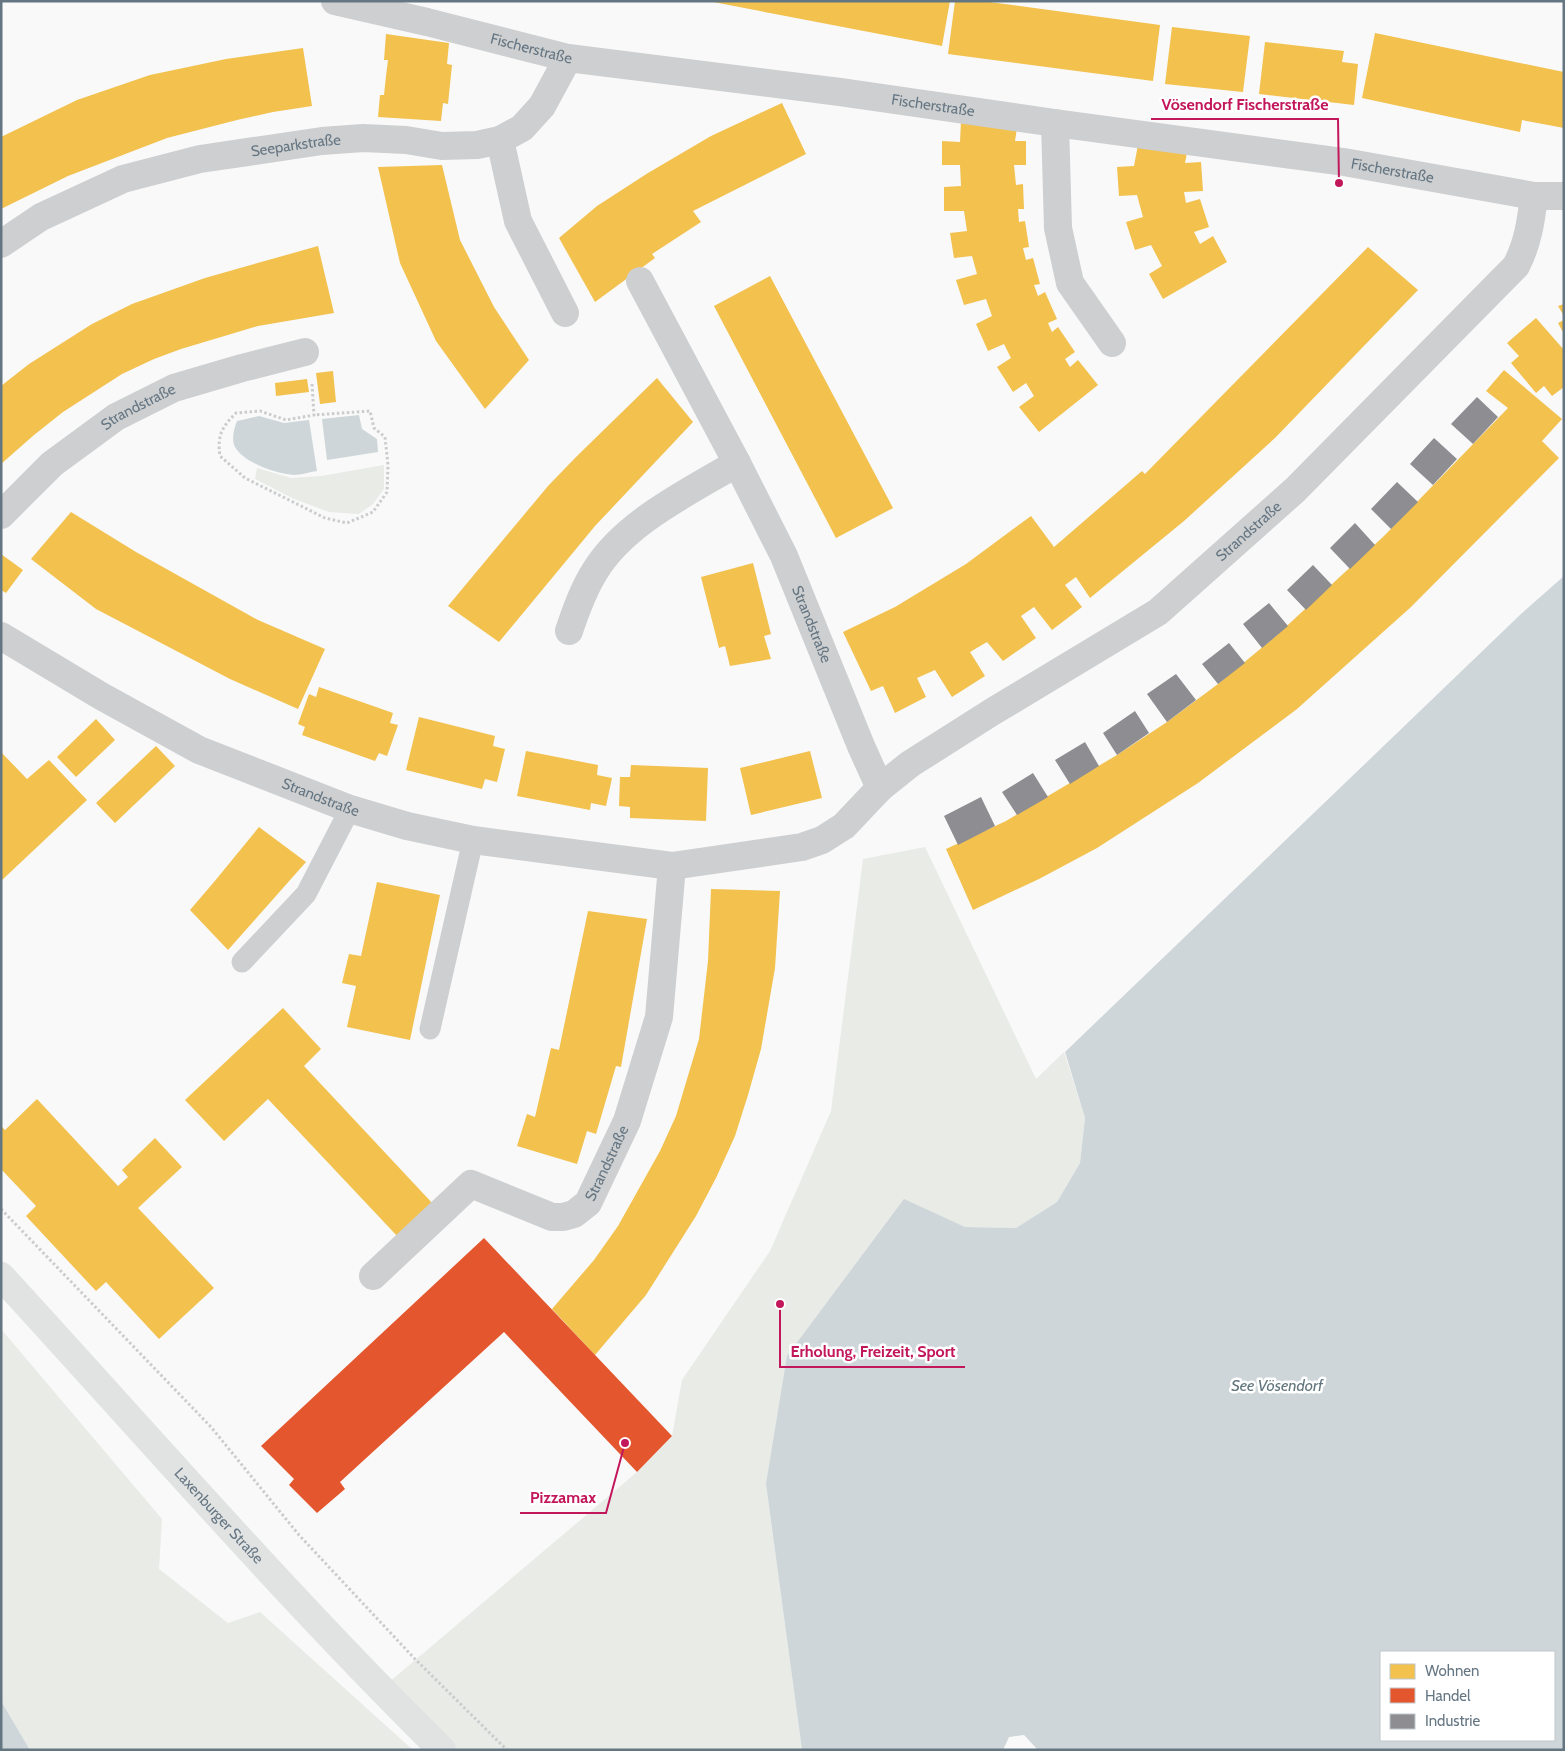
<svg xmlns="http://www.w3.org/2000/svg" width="1565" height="1751" font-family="Cabin,sans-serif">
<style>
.green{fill:#e8ebe6}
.water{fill:#ced6d9;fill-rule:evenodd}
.pier{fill:#f9f9f9}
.homes{fill:#f2c14e}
.shops{fill:#e4572e}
.industry{fill:#8d8d92}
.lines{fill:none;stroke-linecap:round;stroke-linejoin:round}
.path{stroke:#cbcccd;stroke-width:3;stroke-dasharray:2.5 2.5;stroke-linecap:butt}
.service{stroke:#cecfd0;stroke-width:21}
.minor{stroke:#cecfd0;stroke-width:28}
.secondary{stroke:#e1e2e2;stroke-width:28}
.labels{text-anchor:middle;stroke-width:5;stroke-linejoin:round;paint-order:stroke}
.street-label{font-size:15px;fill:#657683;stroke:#fff}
.water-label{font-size:16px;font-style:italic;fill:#60757c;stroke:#fff}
.leader{fill:none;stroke:#c2185b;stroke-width:2}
.callout-dot{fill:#c2185b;stroke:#fff;stroke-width:2}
.callout-label{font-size:16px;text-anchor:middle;font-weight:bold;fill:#c2185b;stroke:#fff;stroke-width:5;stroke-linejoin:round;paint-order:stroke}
</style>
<rect width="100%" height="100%" fill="#f9f9f9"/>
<path class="green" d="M384 465V489L373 504 359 514 329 512 294 499 255 479 257 468 291 478 321 476Z
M925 847 1036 1079 1064 1052 1085 1118 1080 1163 1057 1202 1016 1228 965 1227 904 1200 766 1484 802 1750H445L381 1689 637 1472 672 1436 682 1380 770 1251 831 1111 863 859Z
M1 1329 162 1519 159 1569 228 1623 260 1612 413 1750H30L1 1701Z"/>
<path class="water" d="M359 415 362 429 377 439 378 452 327 460 322 419Z
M259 416 284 423 309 420 317 471C309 472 301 475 294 475 277 474 244 463 235 447 231 439 234 429 237 421Z
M1564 576V1750H802L766 1484 787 1356 904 1199 965 1227 1016 1228 1057 1202 1080 1163 1085 1118 1065 1052 1521 614ZM1381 1652H1554V1740H1381Z
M1 1701 30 1750H1Z"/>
<path class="pier" d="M1024 1735 1038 1750H1003L1009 1737Z"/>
<path class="homes" d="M708 1H950L942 46Z
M955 1H982L1160 25 1153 81 948 54Z
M1172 27 1250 36 1243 92 1165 84Z
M1375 33 1564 72V128L1522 120 1520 132 1362 98Z
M386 34 449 43 447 64 452 65 448 104 443 103 441 121 378 117 380 95H384L386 76 388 60H384Z
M1265 42 1344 51 1342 62 1358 64 1354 105 1259 94Z
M303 48 312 106 273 112 237 120 167 138 68 176 1 209V137L77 100 150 75 226 59Z
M782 103 806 154 693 211 701 222 652 254 655 258 595 302 559 238 597 206 648 173 711 136Z
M961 121 1017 128 1015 141H1026V165H1014L1016 185 1023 184 1024 209H1018L1019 222 1025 221 1029 247 1023 248 1026 260 1033 258 1040 284 1034 285 1038 296 1045 292 1057 319 1048 323 1052 332 1058 327 1075 352 1065 359 1070 367 1078 360 1098 385 1039 432 1019 407 1034 396 1026 383 1013 392 997 367 1011 358 1004 344 988 351 976 324 992 316 986 299 964 305 956 280 977 274 972 256 954 258 950 233 967 231 964 211H944V187L961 186 960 165H942V141L960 142Z
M1138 145 1187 153 1185 163 1201 162 1203 191 1184 192 1186 203 1200 199 1209 227 1194 232 1200 244 1213 236 1227 262 1163 299 1149 274 1162 266 1151 245 1135 250 1126 222 1143 217 1137 195 1119 196 1117 167 1134 166Z
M442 165 460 240 494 307 529 360 485 409 436 341 400 263 378 167Z
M318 246 334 313 258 326 181 349 154 359 122 374 63 412 34 435 1 464V386L29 364 92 324 132 304 205 278Z
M1368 247 1418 290 1275 438 1184 521 1090 598 1076 577 1065 585 1082 607 1052 630 1034 607 1021 616 1036 638 1003 661 987 642 970 652 985 676 952 697 935 670 917 678 926 697 895 713 883 686 871 691 843 632 895 607 966 564 1031 516 1054 547 1142 471 1145 474Z
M770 276 893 508 836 538 714 306Z
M1564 304V316L1558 306Z
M1536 318 1564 350V387L1552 396 1544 386 1536 393 1511 363 1519 356 1507 343Z
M1564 320V334L1558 323Z
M1504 370 1562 419 1542 441 1559 458 1411 607 1297 709 1198 783 1097 848 1039 879 973 910 946 849 1006 821 1117 755 1167 722 1218 684 1277 635 1384 536 1508 408 1486 391Z
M333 371 336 402 320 404 316 373Z
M657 378 693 422 595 526 499 642 448 606 548 486 576 457Z
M307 379 309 392 276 396 275 383Z
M71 512 136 552 258 620 325 649 298 709 230 679 96 609 31 559Z
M1 554 23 570 6 593 1 590Z
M753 563 771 634 764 636 771 659 730 666 725 646 719 648 701 577Z
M319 687 393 713 390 723 398 725 387 756 379 753 375 761 302 735 305 727 298 724 309 694 316 697Z
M419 717 495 736 493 746 505 749 497 782 485 779 482 789 406 770Z
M96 719 115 740 76 777 57 757Z
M156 746 175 766 115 823 96 803Z
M526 751 598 765 597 775 612 778 606 806 591 803 590 810 517 796Z
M810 751 822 798 751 815 740 768Z
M1 752 27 779 49 760 87 800 1 881Z
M631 765 708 768 706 821 630 818V807L619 806 620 777H630Z
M259 827 306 862 228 950 190 910 214 882Z
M377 882 440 895 410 1040 347 1027 356 986 342 983 349 954 361 956Z
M711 889 780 891 775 968 761 1049 748 1095 735 1136 716 1178 696 1216 646 1295 595 1355 552 1309 594 1260 618 1226 660 1151 676 1116 699 1039 708 961Z
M588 911 647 919 621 1067 616 1066 596 1134 587 1131 577 1164 517 1146 527 1114 535 1117 551 1048 559 1050Z
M283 1008 321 1049 304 1066 434 1205 399 1238 268 1099 224 1141 185 1100Z
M37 1099 118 1186 128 1177 122 1170 155 1138 182 1167 138 1208 214 1288 159 1339 106 1282 96 1291 26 1216 36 1206 1 1169V1126L5 1130Z"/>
<path class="shops" d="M484 1238 672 1436 637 1472 504 1332 340 1482 345 1489 317 1513 289 1485 294 1479 261 1446Z"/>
<path class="industry" d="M1477 397 1498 417 1473 444 1451 424Z
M1434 438 1457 459 1433 485 1410 464Z
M1397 482 1418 502 1391 529 1371 509Z
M1355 523 1375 545 1350 569 1330 548Z
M1313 565 1332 585 1306 610 1287 590Z
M1269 603 1288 626 1262 648 1243 624Z
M1229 643 1245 663 1218 684 1202 664Z
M1176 674 1196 700 1167 722 1147 694Z
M1135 711 1149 733 1117 755 1103 733Z
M1085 742 1099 766 1070 784 1055 760Z
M1033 773 1048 797 1017 815 1002 792Z
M981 797 995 826 958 845 944 816Z"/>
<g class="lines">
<path class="path" d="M312 384 314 415 286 420 260 411 236 413C222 427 217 435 220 456L245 478 325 518 347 523 373 512 387 492 388 465 385 437 374 428 370 411 314 415
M1 1209 211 1427 299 1535 414 1658 507 1750"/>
<path class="service" d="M242 962 306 894 350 809
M430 1029 473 840"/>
<g class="minor">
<path id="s1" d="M335 1 427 22 568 58 840 92 1055 123 1344 162 1534 196H1564"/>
<path d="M1055 123 1058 228 1070 283 1112 343"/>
<path d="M500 140 518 221 565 313"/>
<path id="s2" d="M1 244 41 217 123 179 200 159 322 141 363 138 406 140 442 146 477 145 500 140 522 128 542 106 568 58"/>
<path id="s3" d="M640 281 737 463 784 556 861 746 880 788"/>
<path id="s4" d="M1 515 52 464 116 417 174 388 242 368 305 352"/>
<path d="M569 631C576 610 583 590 595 571 625 522 689 492 737 463"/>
<path id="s5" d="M1 636 101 696 199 750 350 809 407 826 473 840 672 866 802 847 822 840 844 826 880 788 910 764 992 712 1158 612 1295 490 1516 266C1528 243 1531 221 1534 196"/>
<path id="s6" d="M373 1276 471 1184 552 1217H563L574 1214 588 1203 627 1121 659 1017 672 866"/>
</g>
<path class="secondary" id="s7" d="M1 1276C147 1435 288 1598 442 1750"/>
</g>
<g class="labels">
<g class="street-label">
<text dy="5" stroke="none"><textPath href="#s1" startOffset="202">Fischerstraße</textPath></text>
<text dy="5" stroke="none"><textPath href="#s1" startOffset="608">Fischerstraße</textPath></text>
<text dy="5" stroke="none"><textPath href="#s2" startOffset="315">Seeparkstraße</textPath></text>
<text dy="5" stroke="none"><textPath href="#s1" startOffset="1072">Fischerstraße</textPath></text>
<text dy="5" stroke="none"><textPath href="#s4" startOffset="176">Strandstraße</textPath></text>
<text dy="5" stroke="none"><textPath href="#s5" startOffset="1400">Strandstraße</textPath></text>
<text dy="5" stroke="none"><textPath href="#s3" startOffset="384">Strandstraße</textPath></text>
<text dy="5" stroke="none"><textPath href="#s5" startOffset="359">Strandstraße</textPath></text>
<text dy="5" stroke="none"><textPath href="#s6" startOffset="306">Strandstraße</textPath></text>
<text dy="5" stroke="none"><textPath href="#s7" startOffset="324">Laxenburger Straße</textPath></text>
</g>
<g class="water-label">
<text x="1277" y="1391">See Vösendorf</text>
</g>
</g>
<path class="leader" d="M1339 183L1338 119H1151M780 1304L780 1367H965M625 1443L606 1513H520"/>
<g class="callout-dot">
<circle cx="1339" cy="183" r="5"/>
<circle cx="780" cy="1304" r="5"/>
<circle cx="625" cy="1443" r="5"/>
</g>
<g class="callout-label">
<text x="1245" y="110">Vösendorf Fischerstraße</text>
<text x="873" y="1357">Erholung, Freizeit, Sport</text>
<text x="563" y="1503">Pizzamax</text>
</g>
<rect width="1565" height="1751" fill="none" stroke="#657683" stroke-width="5"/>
<rect x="1380" y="1651" width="175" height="90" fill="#ffffff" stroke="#c1c8cd"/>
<rect x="1390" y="1664" width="25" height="15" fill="#f2c14e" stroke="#c1c8cd"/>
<text x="1425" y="1676" font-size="15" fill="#657683">Wohnen</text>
<rect x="1390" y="1688" width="25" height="15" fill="#e4572e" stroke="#c1c8cd"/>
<text x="1425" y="1701" font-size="15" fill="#657683">Handel</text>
<rect x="1390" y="1714" width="25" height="15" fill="#8d8d92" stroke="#c1c8cd"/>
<text x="1425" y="1726" font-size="15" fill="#657683">Industrie</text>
</svg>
